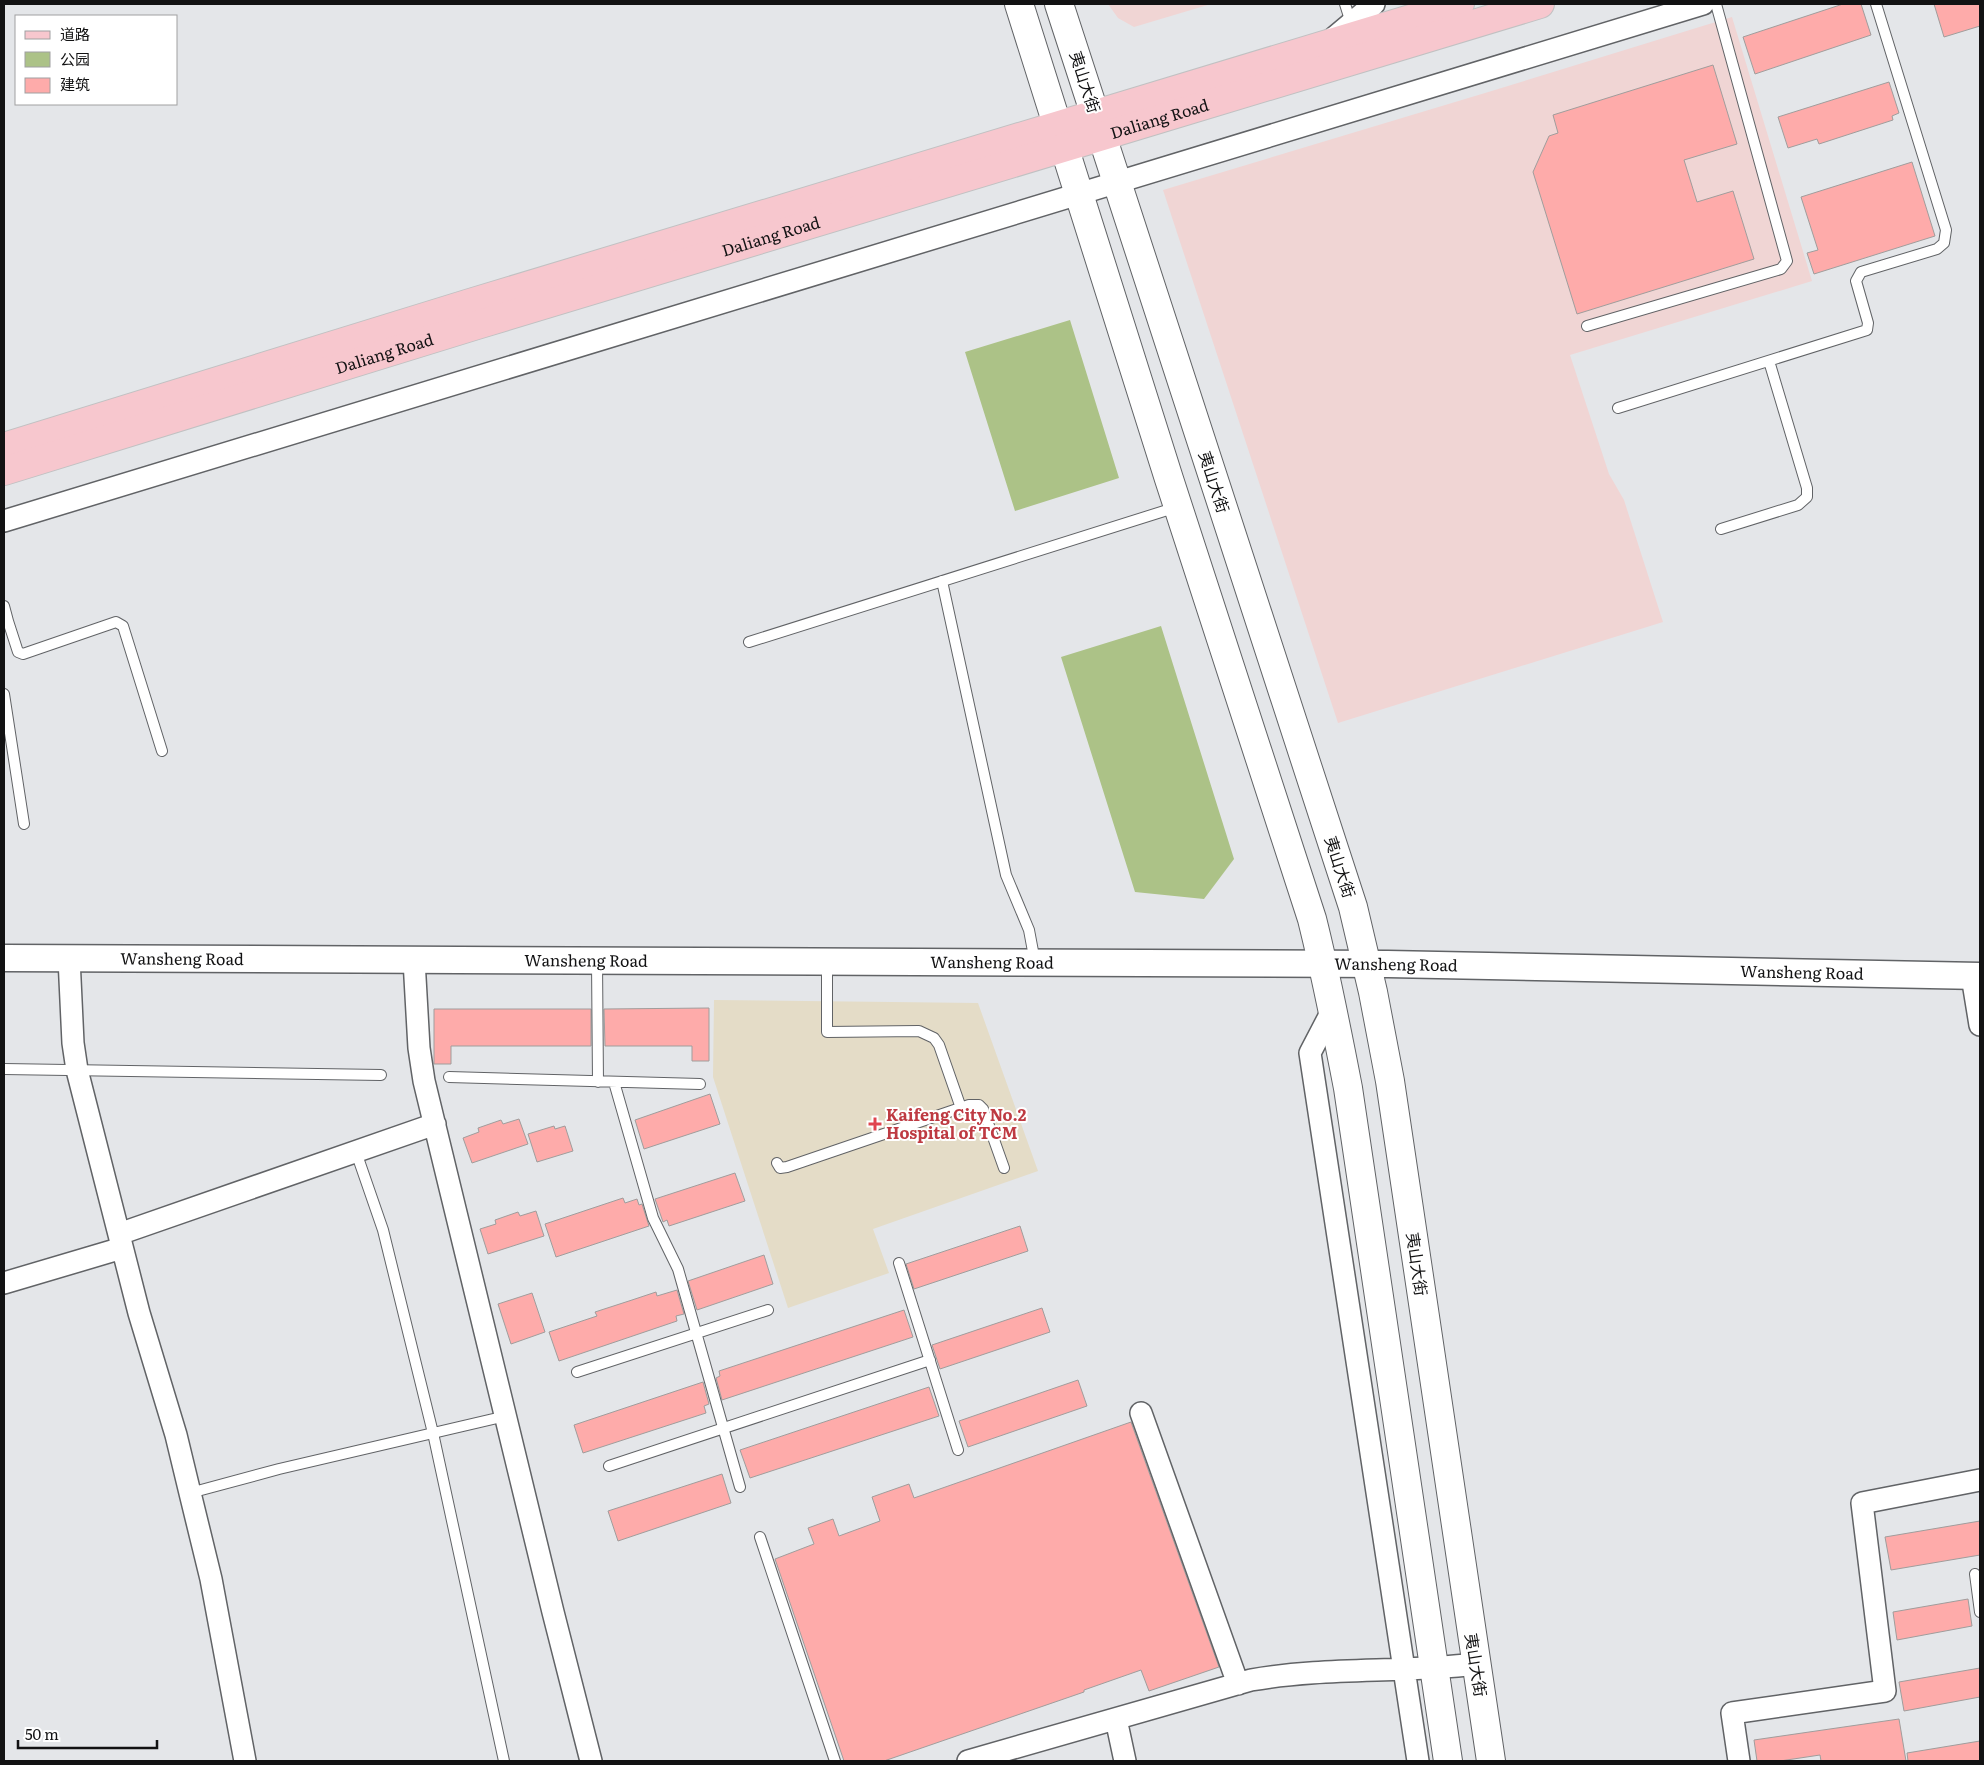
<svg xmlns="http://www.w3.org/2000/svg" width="1984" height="1765" font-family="Literata,'Noto Sans SC',serif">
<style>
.commercial{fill:#f0d5d4}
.medical{fill:#e4dcc7}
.green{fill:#acc287}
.building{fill:#feabaa;stroke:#a09d9c}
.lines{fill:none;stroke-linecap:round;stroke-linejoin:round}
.service-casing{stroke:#616366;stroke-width:12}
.minor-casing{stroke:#616366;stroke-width:24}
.tertiary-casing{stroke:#616366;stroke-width:29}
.secondary-casing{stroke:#616366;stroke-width:30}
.primary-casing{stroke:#c1c1c2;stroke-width:30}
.service{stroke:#fff;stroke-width:10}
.minor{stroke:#fff;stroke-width:21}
.tertiary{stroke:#fff;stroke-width:26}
.secondary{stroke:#fff;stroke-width:28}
.primary{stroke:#f7c7ce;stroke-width:28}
.health-dot{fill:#e0444e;stroke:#fff;stroke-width:2}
.labels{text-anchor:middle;stroke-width:4;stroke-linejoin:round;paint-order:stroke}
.street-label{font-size:16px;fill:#121213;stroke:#fff}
.health-label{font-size:16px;font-weight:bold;fill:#be3a42;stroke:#fff;text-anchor:start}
</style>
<rect width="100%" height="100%" fill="#e4e6e9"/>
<path class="commercial" d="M1108 4H1211L1134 27 1118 18Z
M1732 17 1812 281 1570 355 1609 474 1624 500 1663 622 1338 723 1163 190 1485 93Z"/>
<path class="medical" d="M714 1000 978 1003 1038 1171 873 1229 889 1273 788 1308 713 1077Z"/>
<path class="green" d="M1070 320 1119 478 1015 511 965 352Z
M1161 626 1234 859 1204 899 1135 892 1061 657Z"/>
<path class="building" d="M1843 4H1861L1871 35 1755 74 1743 37Z
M1934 4H1980V26L1944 37Z
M1713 65 1737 144 1684 160 1697 202 1733 191 1754 259 1577 314 1533 172 1549 136 1558 133 1553 115Z
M1889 82 1899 113 1892 116 1893 120 1819 144 1817 139 1788 148 1778 117Z
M1912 162 1935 236 1814 274 1807 253 1818 250 1801 197Z
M709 1008V1061H692V1046H605L604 1009Z
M434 1009H591V1046H451V1064H434Z
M710 1094 720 1124 644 1149 635 1120Z
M519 1119 528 1144 472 1163 463 1138 479 1132 478 1128 501 1120 503 1124Z
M554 1126 555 1129 565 1126 573 1151 537 1162 528 1134Z
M735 1173 745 1201 669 1226 667 1220 663 1222 655 1199Z
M623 1198 625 1203 637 1199 639 1205 642 1204 649 1226 556 1257 545 1224Z
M536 1211 544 1236 488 1254 480 1229 496 1224 495 1220 518 1212 520 1216Z
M1020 1226 1028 1251 914 1289 906 1264Z
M764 1255 773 1284 697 1310 688 1281Z
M677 1290 684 1314 676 1316 677 1321 559 1361 549 1332 597 1316 595 1312 632 1300 656 1292 657 1296Z
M532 1293 545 1332 511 1344 498 1304Z
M1042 1308 1050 1332 940 1369 932 1345Z
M904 1310 913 1337 722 1400 716 1378 720 1376 719 1371Z
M1078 1380 1087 1406 968 1447 959 1421Z
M703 1382 709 1404 704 1406 706 1413 583 1453 574 1425Z
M929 1387 939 1416 750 1478 740 1450Z
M1131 1422 1219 1667 1149 1691 1141 1670 1084 1690V1692L884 1761H844L775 1559 814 1544 808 1528 833 1519 839 1536 880 1521 872 1497 909 1484 914 1498Z
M722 1474 731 1503 618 1541 608 1511Z
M1980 1521V1555L1891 1570 1885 1537Z
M1968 1599 1972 1626 1897 1640 1893 1612Z
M1980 1668V1697L1904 1711 1899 1682Z
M1899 1719 1906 1761H1821L1820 1755 1780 1761H1757L1754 1740Z
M1980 1741V1761H1908L1907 1753Z"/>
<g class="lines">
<g class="service-casing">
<path id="service" d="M1345 4 1351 23
M1587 326 1781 269 1787 261 1716 4
M1618 408 1867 330 1868 323 1856 281 1861 272 1937 249 1944 243 1946 230 1876 4
M1721 529 1798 505 1807 497V488L1769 361
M942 581 1006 875 1029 930 1035 962
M4 606 8 621 4 623
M8 621 18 652 23 654 116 622 123 626 162 751
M749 642 1177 507
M4 694 24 824
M597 961 598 1082
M827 962V1032L919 1031 934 1038 939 1045 961 1108
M4 1069 381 1075
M449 1077 700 1084
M614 1082 653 1218 678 1269 740 1487
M356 1152 383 1230 433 1433 504 1761
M777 1163 780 1168 787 1167 969 1105H979L983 1109 1004 1168
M899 1263 958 1450
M577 1372 768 1310
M609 1466 930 1360
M190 1493 279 1469 506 1416
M760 1537 835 1761
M1975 1574 1980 1612"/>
</g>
<g class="minor-casing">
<path id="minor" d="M1330 41 1374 4
M4 521 1703 4
M69 958 73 1043 77 1070 139 1313 176 1435 190 1493 211 1579 245 1761
M414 960 419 1048 424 1081 553 1612 591 1761
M1972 976 1980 1025
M1333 1009 1310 1053 1418 1761
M119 1234 435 1124
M4 1283 122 1248
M1141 1413 1238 1684
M1116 1719 1125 1761
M968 1761 1251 1680C1325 1667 1401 1673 1476 1664
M1739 1761 1732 1713 1885 1691 1862 1503 1980 1480"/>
</g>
<g class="tertiary-casing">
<g id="tertiary">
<path id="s1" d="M4 958 1388 964 1980 976"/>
</g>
</g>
<g class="secondary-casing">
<path id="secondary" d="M1019 4 1169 479 1312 919C1326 975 1337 1031 1348 1088L1448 1761
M1059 4 1353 907 1373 992 1390 1081 1491 1761"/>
</g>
<g class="primary-casing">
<g id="primary">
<path d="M4 447 470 303 1460 4"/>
<path id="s2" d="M4 471 477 325 1540 4"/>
</g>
</g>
<use href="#service" class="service"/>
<use href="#minor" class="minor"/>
<use href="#tertiary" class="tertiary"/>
<use href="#secondary" class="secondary"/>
<use href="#primary" class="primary"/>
</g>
<path class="health-dot" d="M872.5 1116.5h5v5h5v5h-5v5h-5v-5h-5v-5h5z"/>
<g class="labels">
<g class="street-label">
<text transform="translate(1085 82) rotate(72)" y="6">夷山大街</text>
<text dy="6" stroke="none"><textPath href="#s2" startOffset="1208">Daliang Road</textPath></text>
<text dy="6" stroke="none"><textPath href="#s2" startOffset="802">Daliang Road</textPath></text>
<text dy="6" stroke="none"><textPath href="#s2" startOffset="398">Daliang Road</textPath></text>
<text transform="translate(1214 482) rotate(72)" y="6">夷山大街</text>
<text transform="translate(1340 867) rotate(72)" y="6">夷山大街</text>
<text dy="6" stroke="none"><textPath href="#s1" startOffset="178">Wansheng Road</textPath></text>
<text dy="6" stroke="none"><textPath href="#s1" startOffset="582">Wansheng Road</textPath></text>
<text dy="6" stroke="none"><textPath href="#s1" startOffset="988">Wansheng Road</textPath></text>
<text dy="6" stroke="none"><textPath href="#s1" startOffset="1392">Wansheng Road</textPath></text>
<text dy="6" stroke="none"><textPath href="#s1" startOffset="1798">Wansheng Road</textPath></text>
<text transform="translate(1417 1264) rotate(82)" y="6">夷山大街</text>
<text transform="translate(1476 1665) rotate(81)" y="6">夷山大街</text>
</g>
<g class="health-label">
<text x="886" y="1121">Kaifeng City No.2<tspan x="886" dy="18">Hospital of TCM</tspan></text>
</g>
</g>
<rect width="1984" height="1765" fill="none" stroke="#121213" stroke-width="10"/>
<rect x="15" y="15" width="162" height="90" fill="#ffffff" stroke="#a0a0a1"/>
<rect x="25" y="31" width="25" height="8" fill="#f7c7ce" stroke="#a0a0a1"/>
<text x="60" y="40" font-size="15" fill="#121213">道路</text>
<rect x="25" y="52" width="25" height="15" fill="#acc287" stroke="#a0a0a1"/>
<text x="60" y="65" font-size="15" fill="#121213">公园</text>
<rect x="25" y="78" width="25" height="15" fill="#feabaa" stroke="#a0a0a1"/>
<text x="60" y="90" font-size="15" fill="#121213">建筑</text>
<path d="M18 1740v8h139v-8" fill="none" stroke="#121213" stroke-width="2.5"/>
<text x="25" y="1740" font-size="15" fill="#121213" stroke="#ffffff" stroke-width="4" paint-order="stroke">50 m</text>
</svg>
